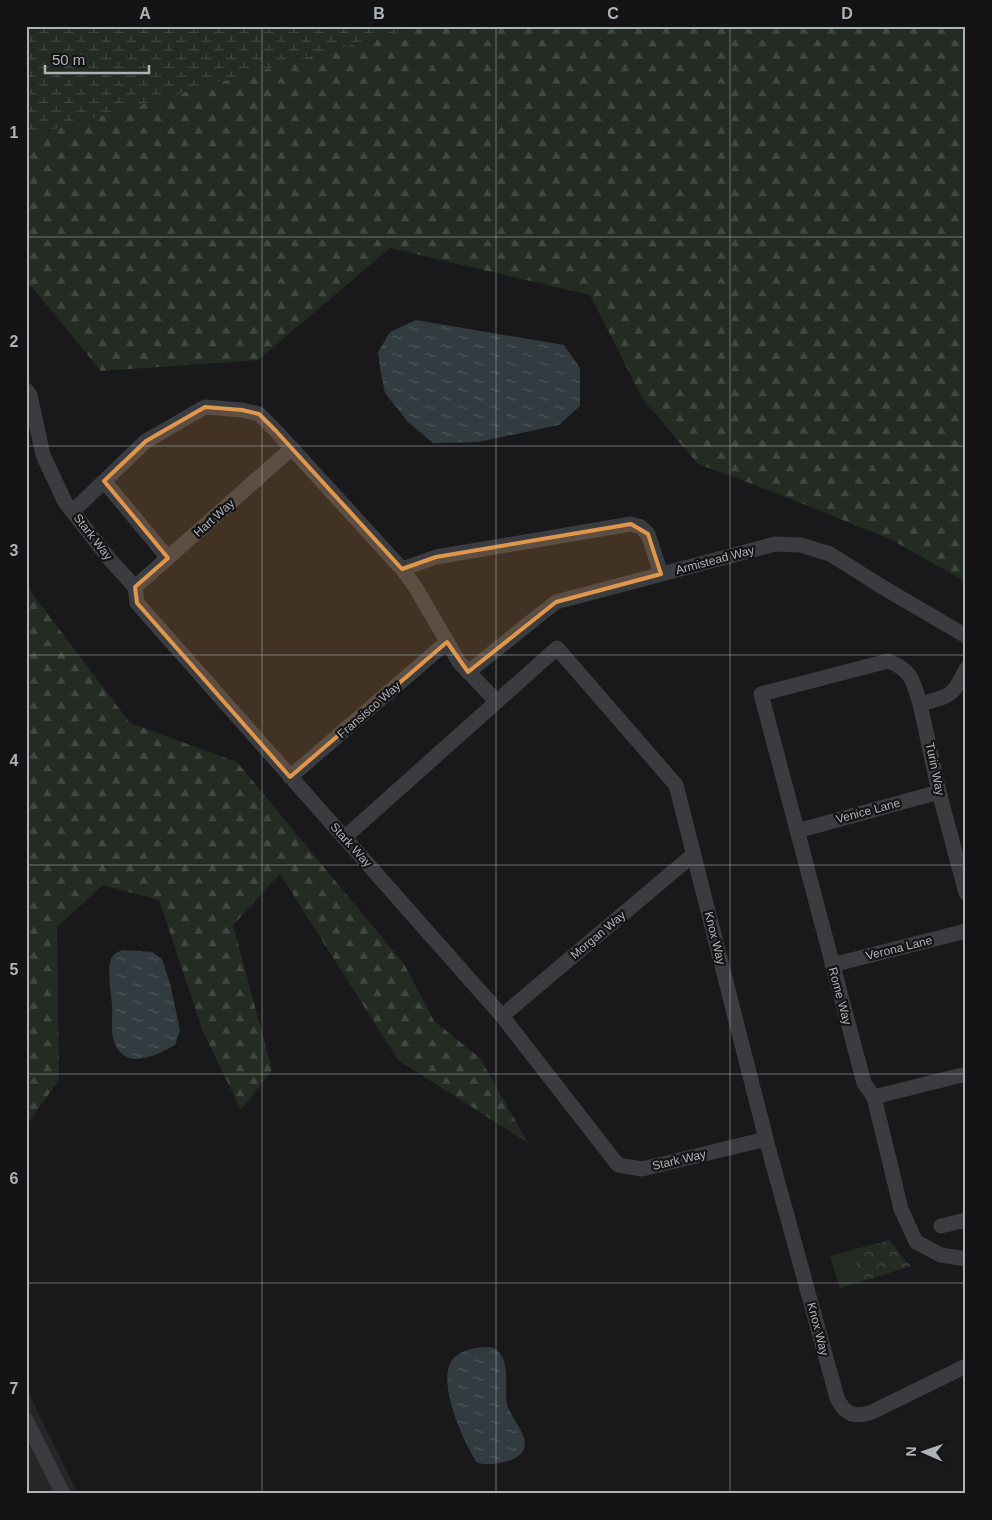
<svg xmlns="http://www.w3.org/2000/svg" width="992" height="1520" font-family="Arial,sans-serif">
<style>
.built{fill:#252628}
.grass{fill:#242b23}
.forest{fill:url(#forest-firs)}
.wetland{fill:url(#wetland-marsh)}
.park{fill:url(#park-crowns)}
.water{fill:url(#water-ripples)}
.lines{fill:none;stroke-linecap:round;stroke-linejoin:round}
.street{stroke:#3b3c40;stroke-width:15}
.marked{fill:#e1974b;fill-opacity:0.2;stroke:#e1974b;stroke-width:4;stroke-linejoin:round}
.grid{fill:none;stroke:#adb3b9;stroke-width:1;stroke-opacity:0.55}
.labels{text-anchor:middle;stroke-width:4.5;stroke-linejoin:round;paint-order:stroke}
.street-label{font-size:12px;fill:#adb3b9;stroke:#141416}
.neatline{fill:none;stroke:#adb3b9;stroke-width:2}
.grid-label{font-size:16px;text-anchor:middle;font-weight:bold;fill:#adb3b9}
</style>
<defs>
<pattern id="forest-firs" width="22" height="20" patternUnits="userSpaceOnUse" patternTransform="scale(1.25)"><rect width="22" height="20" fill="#242b23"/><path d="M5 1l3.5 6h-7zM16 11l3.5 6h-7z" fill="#414741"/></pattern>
<pattern id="wetland-marsh" width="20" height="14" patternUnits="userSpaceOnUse" patternTransform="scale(1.25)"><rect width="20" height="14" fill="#242b23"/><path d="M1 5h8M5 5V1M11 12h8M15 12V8" fill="none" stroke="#414741"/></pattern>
<pattern id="park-crowns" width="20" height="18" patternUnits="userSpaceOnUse" patternTransform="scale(1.25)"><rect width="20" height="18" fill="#242b23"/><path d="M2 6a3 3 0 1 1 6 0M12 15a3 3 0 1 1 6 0" fill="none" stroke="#414741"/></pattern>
<pattern id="water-ripples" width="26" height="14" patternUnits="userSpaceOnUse" patternTransform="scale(1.25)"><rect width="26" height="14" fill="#323c40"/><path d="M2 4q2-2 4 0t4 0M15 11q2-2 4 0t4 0" fill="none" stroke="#4d565a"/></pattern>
</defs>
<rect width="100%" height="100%" fill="#19191b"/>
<path class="built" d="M26 1385 40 1417 78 1494H26Z"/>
<path class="grass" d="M852 1250 861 1282 840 1288 830 1256Z"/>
<path class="forest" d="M419 26H966V582L892 540 771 491 698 464 642 398 590 295 390 248 258 360 101 371 32 287 26 286V137Z
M26 585 130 723 237 762 404 964 434 1021 480 1058 528 1143 398 1060 280 874 233 925 272 1070 241 1110 203 1032 159 900 103 885 57 927 59 1080 26 1126Z"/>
<path class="wetland" d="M26 26H419L26 137Z"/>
<path class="park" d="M890 1240 902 1257 911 1266 861 1282 852 1250Z"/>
<path class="water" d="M416 320 564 345 580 368V406L559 425 478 442 433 443 408 422 385 393 380 368 378 352 390 332Z
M123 950 152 952 162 959 170 983 179 1026 180 1031 175 1045C157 1055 126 1071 115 1044 110 1033 113 1017 112 1005 111 993 107 969 111 959 114 953 117 952 123 950Z
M475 1348C481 1348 490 1346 495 1349 512 1360 504 1389 507 1404 512 1423 542 1447 511 1460 500 1464 489 1465 477 1463 464 1442 431 1374 457 1355 462 1351 470 1350 475 1348Z"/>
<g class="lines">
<path class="street" d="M26 390 30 395 43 455 65 502 111 561 135 587 137 603 502 1016 618 1165 642 1169 766 1139
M104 481 168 558
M73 511 146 441 205 407 242 410 259 414 276 431 402 569 414 585 459 662 497 702
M402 569 436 557 631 524 641 527 648 534 661 574
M135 587 292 448
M966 669C953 697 950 696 920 704L939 792 966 893
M468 672 556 602 775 544 801 545 830 554 884 588 966 636
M920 704C913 681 912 670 888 661L761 694 864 1083 874 1097 901 1209 916 1242 941 1255 966 1259
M290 777 447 642
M797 831 939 792
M344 838 557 648 676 785 766 1139 837 1398C845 1415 855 1418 872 1412L966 1366
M832 965 966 931
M502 1016 694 854
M874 1097 966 1074
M941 1226 966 1220
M26 1420 63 1494"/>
</g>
<path class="marked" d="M205 407 242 410 259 414 276 431 402 569 436 557 631 524 648 534 661 574 556 602 468 672 447 642 290 777 137 603 135 587 168 558 104 481 146 441Z"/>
<path class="grid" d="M262 26V1494M496 26V1494M730 26V1494M26 237H966M26 446H966M26 655H966M26 865H966M26 1074H966M26 1283H966"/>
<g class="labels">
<g class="street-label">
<text transform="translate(214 518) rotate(-42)" y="4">Hart Way</text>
<text transform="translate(93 537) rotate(52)" y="4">Stark Way</text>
<text transform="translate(715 560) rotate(-15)" y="4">Armistead Way</text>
<text transform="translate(369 710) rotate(-41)" y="4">Fransisco Way</text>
<text transform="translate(935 769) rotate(78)" y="4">Turin Way</text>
<text transform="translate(868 811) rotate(-15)" y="4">Venice Lane</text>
<text transform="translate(351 845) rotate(48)" y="4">Stark Way</text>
<text transform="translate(598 935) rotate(-40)" y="4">Morgan Way</text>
<text transform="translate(715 938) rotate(76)" y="4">Knox Way</text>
<text transform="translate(899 948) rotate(-14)" y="4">Verona Lane</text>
<text transform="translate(840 996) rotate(75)" y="4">Rome Way</text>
<text transform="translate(679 1160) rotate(-13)" y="4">Stark Way</text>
<text transform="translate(818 1329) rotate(75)" y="4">Knox Way</text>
</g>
</g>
<rect width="992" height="1520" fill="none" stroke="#141416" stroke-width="55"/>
<g transform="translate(924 1452) rotate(272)" stroke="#141416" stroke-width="4" paint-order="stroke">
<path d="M0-4L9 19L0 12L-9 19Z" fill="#adb3b9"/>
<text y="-8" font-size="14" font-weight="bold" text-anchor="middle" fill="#adb3b9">N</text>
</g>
<path d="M45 65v8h104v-8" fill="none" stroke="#adb3b9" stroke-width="2.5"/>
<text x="52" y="65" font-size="15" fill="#adb3b9" stroke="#141416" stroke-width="4" paint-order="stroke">50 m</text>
<rect x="28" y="28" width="936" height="1464" class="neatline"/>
<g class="grid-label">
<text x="145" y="19">A</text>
<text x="379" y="19">B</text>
<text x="613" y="19">C</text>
<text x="847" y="19">D</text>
<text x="14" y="138">1</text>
<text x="14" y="347">2</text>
<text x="14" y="556">3</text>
<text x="14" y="766">4</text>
<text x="14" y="975">5</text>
<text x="14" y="1184">6</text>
<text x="14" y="1394">7</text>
</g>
</svg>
